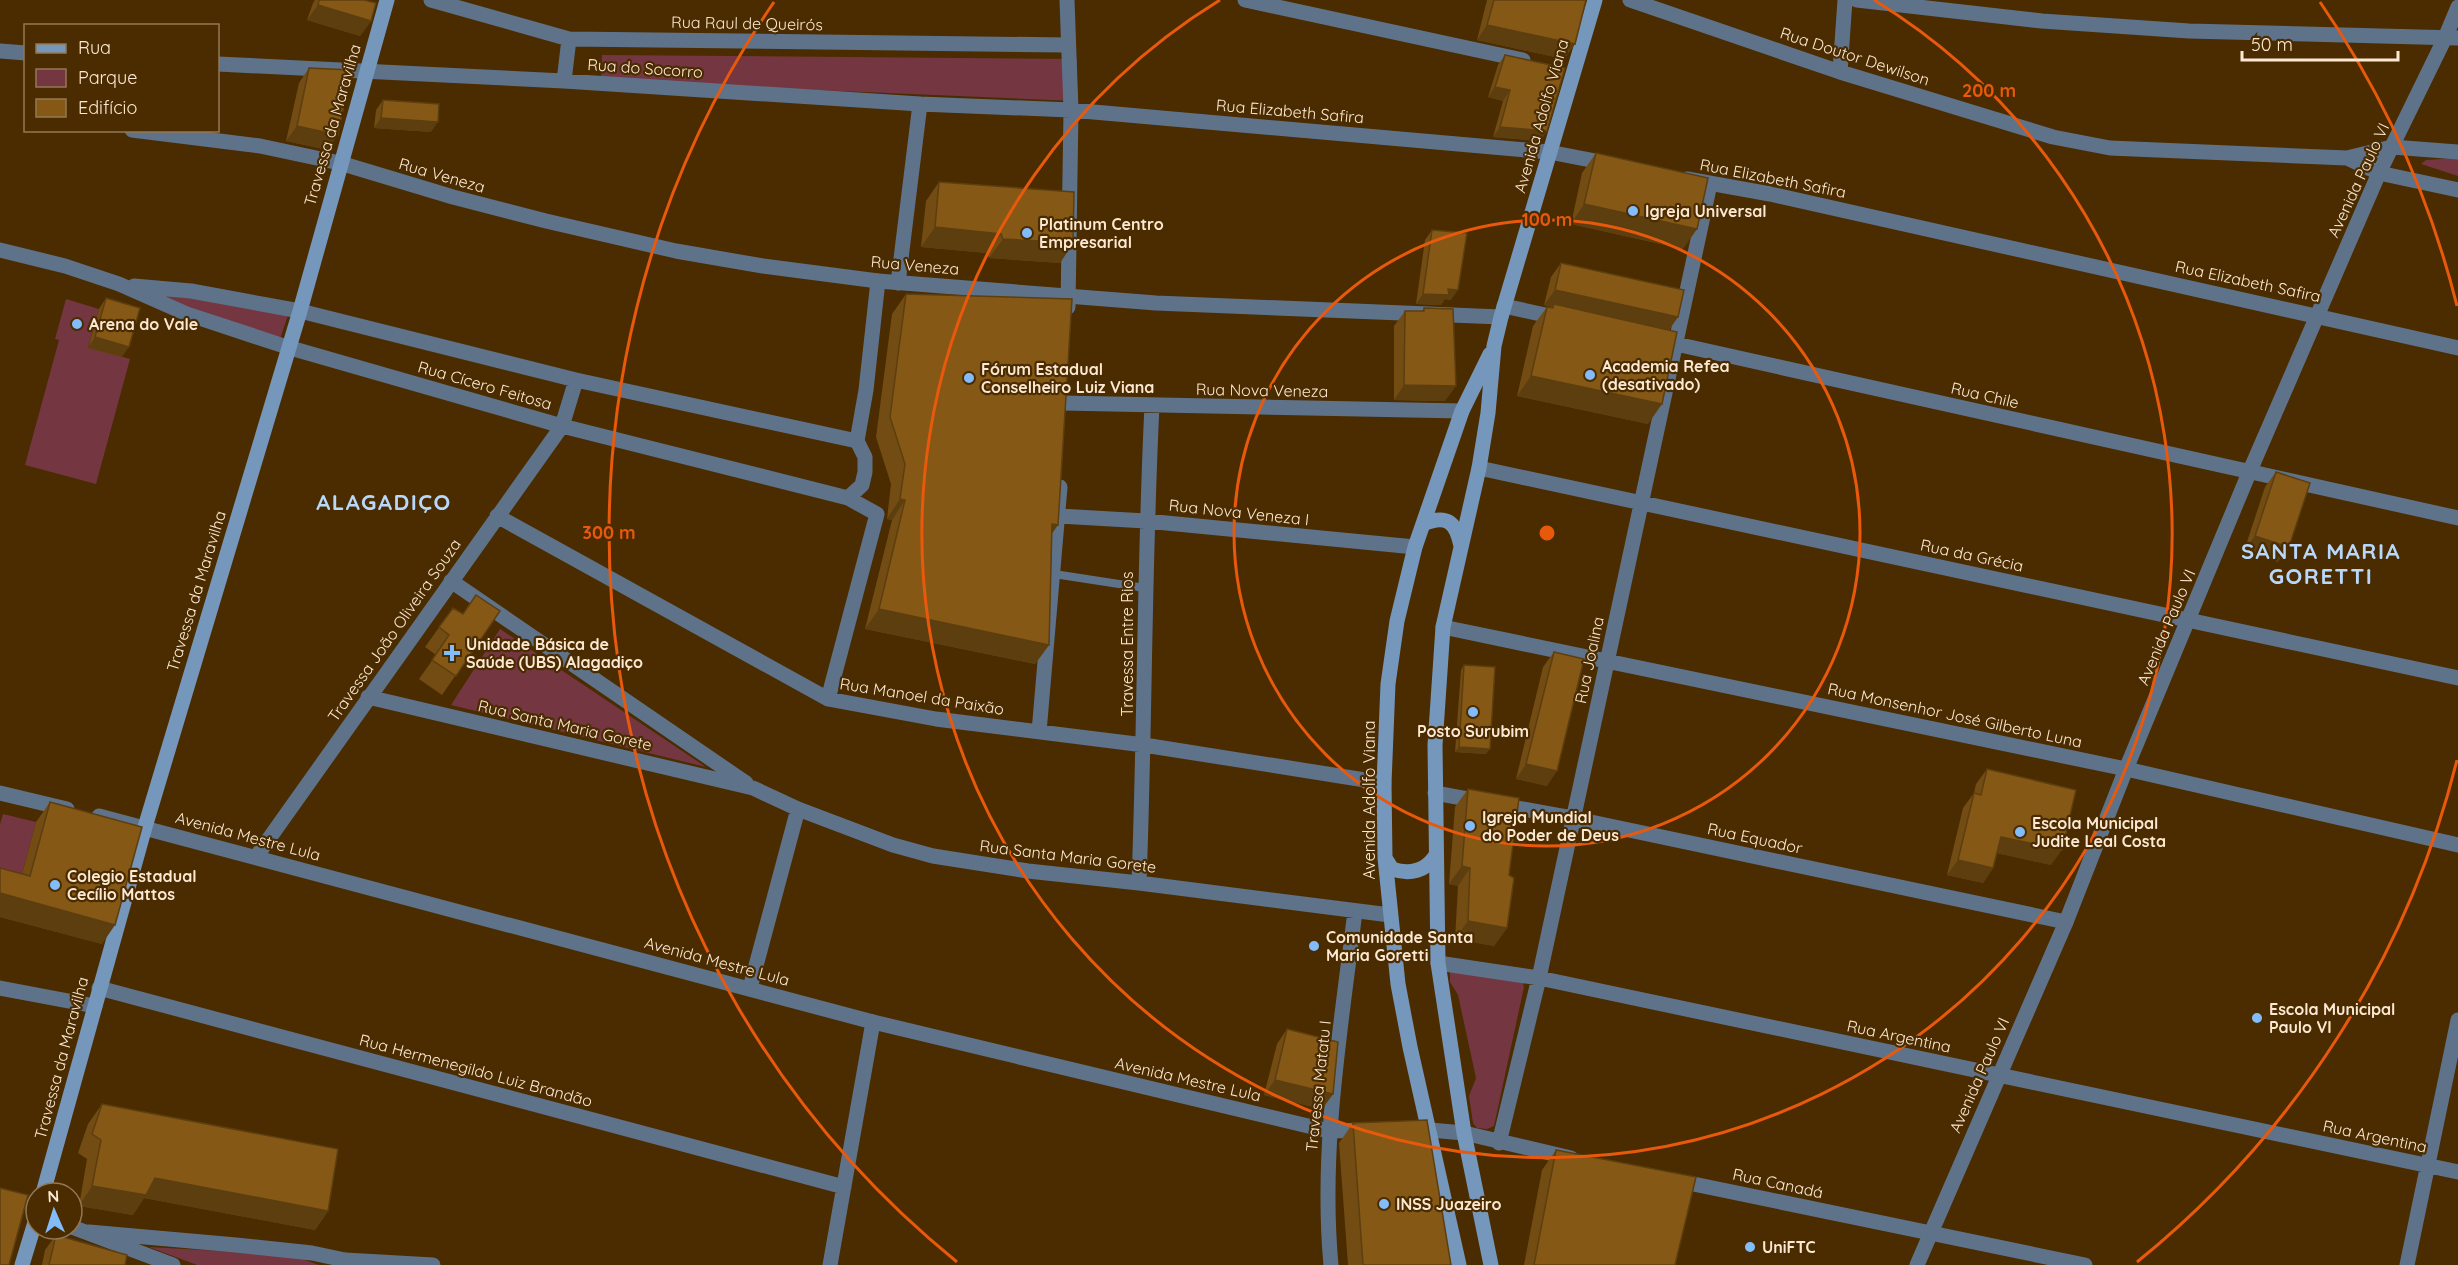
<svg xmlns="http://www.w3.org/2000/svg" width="2458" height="1265" font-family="Quicksand,sans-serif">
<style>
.green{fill:#743641}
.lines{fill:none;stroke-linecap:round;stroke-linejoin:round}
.service{stroke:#5e738a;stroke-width:8}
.minor{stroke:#5e738a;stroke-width:15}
.tertiary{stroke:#5e738a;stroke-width:15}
.secondary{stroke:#7597bb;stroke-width:15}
.wall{fill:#724c13}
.shaded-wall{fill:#5d3e0f}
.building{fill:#855816;stroke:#5d3e0f;stroke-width:1.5}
.ring{fill:none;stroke:#e8590c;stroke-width:3}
.poi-dot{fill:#82bcfa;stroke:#4a2c00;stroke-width:2}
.labels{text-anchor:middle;stroke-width:4.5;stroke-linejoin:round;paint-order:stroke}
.street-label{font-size:16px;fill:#fde9d3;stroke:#4a2c00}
.poi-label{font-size:16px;font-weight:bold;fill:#fde9d3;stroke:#4a2c00;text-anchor:start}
.district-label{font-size:22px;font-weight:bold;letter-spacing:1.5px;fill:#b7d7fb;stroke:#4a2c00}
.centre{fill:#e8590c;stroke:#4a2c00;stroke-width:3}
.ring-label{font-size:18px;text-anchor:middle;font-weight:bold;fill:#e8590c;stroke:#4a2c00;stroke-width:4.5;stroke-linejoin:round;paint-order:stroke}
</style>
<rect width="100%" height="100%" fill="#4a2c00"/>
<path class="green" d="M602 55 1077 59 1075 101 601 81Z
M2458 158V176L2421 164 2426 160Z
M159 293 288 315 279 342 165 301Z
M66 299 99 309 88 347 130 359 96 484 25 465 59 340 55 339Z
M500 629 706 767 451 705Z
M3 814 36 822 16 896 0 892V824Z
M1450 969 1522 981 1524 987 1494 1126 1487 1129 1477 1128 1473 1123 1469 1096 1476 1078 1458 995 1450 982Z
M149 1247 291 1255 319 1265H197Z"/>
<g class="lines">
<path class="service" d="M1054 574 1145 588"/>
<path class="minor" d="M431 0 569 39 1068 45
M1067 0 1071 110 1068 307
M1245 0 1523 60
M1630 0 1840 72 2053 137 2110 148 2347 158 2392 147 2458 152
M1857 0 2042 21 2189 31 2458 38
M0 51 26 53
M218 64 564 81 920 104 1071 110 1549 152 1611 164
M1840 72 1845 0
M564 81 569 39
M132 130 260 146 340 163
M2347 158 2379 173 2458 190
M1687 179 1770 194 2458 348
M898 283 920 104
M1504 306 1559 318
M300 311 576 380 857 441
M1667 342 2458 518
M287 347 562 426 848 498 877 514 828 699
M1062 403 1462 411
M1479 468 2458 678
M848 498 862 485 865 472V457L857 441 866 390 878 281
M497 516 828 699 936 719 1144 745 1384 783
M1059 516 1146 521 1415 547
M451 581 746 783
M1443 627 2126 769 2458 845
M368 697 753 788 798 809 893 845 933 856 1028 871 1139 883 1390 915
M1039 732 1060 487
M1435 793 1572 818 2066 922
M256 857 562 426 576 380
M1139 883C1145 724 1144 565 1152 406
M1438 963 1539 978 2458 1172
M0 988 95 1006
M99 988 844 1187
M750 988 798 809
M1430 1130 1464 1133 1571 1158
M1499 1143 1539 978 1710 184
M1674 1180 2085 1265
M72 1227 173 1265
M89 1232 236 1245 312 1253 345 1260 433 1265
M830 1265 873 1022
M1331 1265C1320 1147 1341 1028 1355 911
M2407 1265 2458 1020"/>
<path class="tertiary" d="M340 163 453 197 546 221 676 251 763 266 878 281 1156 303 1501 317
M0 250 65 266 119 284 187 314 287 347
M134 286 191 291 300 311
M0 793 67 809
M99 816 873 1022 1329 1131 1367 1130
M1917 1265 2066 922 2126 769 2249 473 2379 173 2445 38 2458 7"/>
<path class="secondary" d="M1423 524C1447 514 1456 522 1461 546
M1385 858 1392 869C1410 875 1426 871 1436 855
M43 1193 145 827 300 311 387 0
M22 1265 36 1219
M1459 1265 1410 1047 1398 984 1385 858 1384 783 1388 684 1397 621 1415 547 1462 411 1490 354
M1491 1265 1464 1133 1438 963 1435 745 1443 627 1479 468 1488 413 1494 346 1501 317 1595 0"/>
</g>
<path class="wall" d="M315 0H364L371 21 360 36 307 20 313 3Z
M1487 0H1586L1575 44 1564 59 1477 40Z
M1505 55 1547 131 1540 141 1493 137 1503 101 1488 97 1498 65Z
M309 68 328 150 286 141 299 83Z
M383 100 431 132 374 128 376 110Z
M1596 153 1683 249 1571 224 1582 173Z
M939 182 1073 243 1060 263 989 258 987 253 921 247 926 201Z
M1432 230 1451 300 1445 299 1441 305 1416 304 1425 240Z
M1561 263 1678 317 1669 330 1648 424 1517 396 1533 326 1547 307 1552 308V307L1544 305 1551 277Z
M906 294 1052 534 1049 645 1035 664 865 629 892 520 887 519 891 484 876 437 892 314Z
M106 298 122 357 88 348 99 309Z
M1424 308 1445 401 1394 400V326L1405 311H1422Z
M2276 472 2278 562 2244 551 2265 487Z
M453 608 463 614 500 611 442 695 419 679 436 655 425 647Z
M1554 652 1547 786 1516 779 1543 667Z
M1464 665 1486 754 1455 752 1461 670Z
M1987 769 2051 865 1997 853 1993 868 1983 883 1947 875 1963 808 1974 793 1976 784Z
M1468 789 1509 875 1507 928 1494 946 1455 939 1458 886 1449 884 1455 807Z
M50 802 102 944 0 917V868L22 874 36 822Z
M1287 1029 1333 1094 1322 1109 1264 1095 1277 1044Z
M102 1104 328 1211 315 1230 144 1198 133 1215 79 1206 87 1159 78 1153 88 1124Z
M1353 1123 1451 1265H1348L1339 1143Z
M1556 1150 1675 1265H1524L1542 1170Z
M56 1235 125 1265H42L45 1250Z"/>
<path class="shaded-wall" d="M318 5 371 21 360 36 307 20Z
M1487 25 1575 44 1564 59 1477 40Z
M1495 87 1510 90 1503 101 1488 97Z
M381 118 438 122 431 132 374 128Z
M297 126 338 135 328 150 286 141Z
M1500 127 1547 131 1540 141 1493 137Z
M1584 204 1697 229 1683 249 1571 224Z
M935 227 1001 234 987 253 921 247Z
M1003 239 1073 243 1060 263 989 258Z
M1448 289 1458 290 1451 300 1445 299 1441 305 1416 304 1423 294Z
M1555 290 1678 317 1667 332 1554 304 1552 307 1544 305Z
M95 337 129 347 122 357 88 348Z
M1531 376 1662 404 1648 424 1517 396Z
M1404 385 1456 386 1445 401 1394 400Z
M900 499 905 500 892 520 887 519Z
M1052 524 1058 525 1044 545Z
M2255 536 2289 547 2278 562 2244 551Z
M879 609 1049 645 1035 664 865 629Z
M1459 747 1490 749 1486 754 1455 752Z
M1526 764 1557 771 1547 786 1516 779Z
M2001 837 2062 850 2051 865 1991 852Z
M1958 860 1993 868 1983 883 1947 875Z
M1462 866 1470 868 1458 886 1449 884Z
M0 893 115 925 102 944 0 917Z
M1468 921 1507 928 1494 946 1455 939Z
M1275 1080 1333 1094 1322 1109 1264 1095Z
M155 1178 328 1211 315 1230 144 1198 133 1215 79 1206 92 1186Z"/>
<path class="building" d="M319 0H364L376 3 371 21 318 5Z
M1494 0H1586L1575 44 1487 25Z
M1505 55 1565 68 1547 131 1500 127 1510 90 1495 87Z
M309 68 351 70 338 135 297 126Z
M383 100 439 104 438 122 381 118Z
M1596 153 1708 178 1697 229 1584 204Z
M939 182 1074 192 1073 243 1003 239 1001 234 935 227Z
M1432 230 1467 233 1458 290 1448 289 1449 295 1423 294Z
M1561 263 1684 290 1678 317 1555 290Z
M906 294 1072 299 1058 525 1052 524 1049 645 879 609 905 500 900 499 905 464 890 417Z
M106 298 140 308 129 347 95 337Z
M1554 304 1677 332 1662 404 1531 376 1547 307 1553 308Z
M1424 308 1453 309 1456 386 1404 385 1405 311H1424Z
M2276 472 2310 483 2289 547 2255 536Z
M476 595 500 611 456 676 432 660 449 635 439 627 453 608 463 614Z
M1554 652 1584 659 1557 771 1526 764Z
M1464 665 1495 667 1490 749 1459 747Z
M1987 769 2076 790 2062 850 2001 837 1993 868 1958 860 1974 793 1981 795Z
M1468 789 1519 798 1509 875 1514 878 1507 928 1468 921 1470 868 1462 866Z
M50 802 142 827 115 925 0 893V868L30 876Z
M1287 1029 1338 1042 1333 1094 1275 1080Z
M102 1104 338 1149 328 1211 155 1178 146 1195 92 1186 101 1140 92 1134Z
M1427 1120 1451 1265H1363L1353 1123Z
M1556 1150 1696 1177 1675 1265H1534Z
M0 1188 28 1195 9 1265H0Z
M56 1235 127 1255 125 1265H49Z"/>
<g class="ring">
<circle cx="1547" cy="533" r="313"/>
<path d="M1874 0A625 625 0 1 1 1220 0"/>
<path d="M2457 760A938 938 0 0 1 2137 1262M957 1262A938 938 0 0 1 774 2M2320 2A938 938 0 0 1 2457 306"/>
</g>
<g class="poi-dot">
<circle cx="1633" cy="211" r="6"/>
<circle cx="1027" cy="233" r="6"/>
<circle cx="77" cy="324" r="6"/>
<circle cx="1590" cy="375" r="6"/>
<circle cx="969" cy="378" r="6"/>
<path d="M449 644h6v6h6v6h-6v6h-6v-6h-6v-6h6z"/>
<circle cx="1473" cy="712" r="6"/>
<circle cx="1470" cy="826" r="6"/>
<circle cx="2020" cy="832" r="6"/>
<circle cx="55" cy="885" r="6"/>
<circle cx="1314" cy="946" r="6"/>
<circle cx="2257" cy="1018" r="6"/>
<circle cx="1384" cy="1204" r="6"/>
<circle cx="1750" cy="1247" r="6"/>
</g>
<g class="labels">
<g class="street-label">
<text transform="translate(747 23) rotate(1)" y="6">Rua Raul de Queirós</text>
<text transform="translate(1855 56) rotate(18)" y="6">Rua Doutor Dewilson</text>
<text transform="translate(645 68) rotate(4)" y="6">Rua do Socorro</text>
<text transform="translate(1290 111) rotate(5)" y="6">Rua Elizabeth Safira</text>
<text transform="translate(1541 116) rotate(-74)" y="6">Avenida Adolfo Viana</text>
<text transform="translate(332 125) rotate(-74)" y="6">Travessa da Maravilha</text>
<text transform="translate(442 175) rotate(16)" y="6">Rua Veneza</text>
<text transform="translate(1773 178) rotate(11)" y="6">Rua Elizabeth Safira</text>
<text transform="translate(2358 180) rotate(-65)" y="6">Avenida Paulo VI</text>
<text transform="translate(915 265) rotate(5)" y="6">Rua Veneza</text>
<text transform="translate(2248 281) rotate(12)" y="6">Rua Elizabeth Safira</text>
<text transform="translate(485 385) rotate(16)" y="6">Rua Cícero Feitosa</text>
<text transform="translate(1262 390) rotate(1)" y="6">Rua Nova Veneza</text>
<text transform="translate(1985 395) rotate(13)" y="6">Rua Chile</text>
<text transform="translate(1239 512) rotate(6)" y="6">Rua Nova Veneza I</text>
<text transform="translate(1972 555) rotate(12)" y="6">Rua da Grécia</text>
<text transform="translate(196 591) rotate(-73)" y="6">Travessa da Maravilha</text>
<text transform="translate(2166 627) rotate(-67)" y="6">Avenida Paulo VI</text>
<text transform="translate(394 630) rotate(-55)" y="6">Travessa João Oliveira Souza</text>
<text transform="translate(1127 644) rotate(-90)" y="6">Travessa Entre Rios</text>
<text transform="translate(1589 660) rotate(-78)" y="6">Rua Joalina</text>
<text transform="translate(922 696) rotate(9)" y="6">Rua Manoel da Paixão</text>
<text transform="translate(1955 715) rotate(12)" y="6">Rua Monsenhor José Gilberto Luna</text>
<text transform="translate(565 725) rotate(13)" y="6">Rua Santa Maria Gorete</text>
<text transform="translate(1369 800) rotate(-90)" y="6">Avenida Adolfo Viana</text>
<text transform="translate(248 836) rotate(15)" y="6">Avenida Mestre Lula</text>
<text transform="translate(1755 838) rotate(12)" y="6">Rua Equador</text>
<text transform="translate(1068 856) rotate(7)" y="6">Rua Santa Maria Gorete</text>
<text transform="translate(717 961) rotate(15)" y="6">Avenida Mestre Lula</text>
<text transform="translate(1899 1036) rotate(12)" y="6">Rua Argentina</text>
<text transform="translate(61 1058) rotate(-75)" y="6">Travessa da Maravilha</text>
<text transform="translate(476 1070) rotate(15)" y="6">Rua Hermenegildo Luiz Brandão</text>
<text transform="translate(1979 1075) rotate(-66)" y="6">Avenida Paulo VI</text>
<text transform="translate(1188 1079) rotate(13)" y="6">Avenida Mestre Lula</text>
<text transform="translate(1318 1086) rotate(-84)" y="6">Travessa Matatu I</text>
<text transform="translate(2375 1136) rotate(12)" y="6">Rua Argentina</text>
<text transform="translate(1778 1183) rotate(12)" y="6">Rua Canadá</text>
</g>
<g class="poi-label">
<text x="1645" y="217">Igreja Universal</text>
<text x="1039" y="230">Platinum Centro<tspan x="1039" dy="18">Empresarial</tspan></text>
<text x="89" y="330">Arena do Vale</text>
<text x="1602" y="372">Academia Refea<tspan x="1602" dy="18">(desativado)</tspan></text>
<text x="981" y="375">Fórum Estadual<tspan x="981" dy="18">Conselheiro Luiz Viana</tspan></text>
<text x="466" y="650">Unidade Básica de<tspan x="466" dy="18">Saúde (UBS) Alagadiço</tspan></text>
<text x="1473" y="737" text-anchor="middle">Posto Surubim</text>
<text x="1482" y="823">Igreja Mundial<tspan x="1482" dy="18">do Poder de Deus</tspan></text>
<text x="2032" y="829">Escola Municipal<tspan x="2032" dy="18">Judite Leal Costa</tspan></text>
<text x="67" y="882">Colegio Estadual<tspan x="67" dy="18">Cecílio Mattos</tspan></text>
<text x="1326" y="943">Comunidade Santa<tspan x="1326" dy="18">Maria Goretti</tspan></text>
<text x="2269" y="1015">Escola Municipal<tspan x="2269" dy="18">Paulo VI</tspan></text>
<text x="1396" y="1210">INSS Juazeiro</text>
<text x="1762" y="1253">UniFTC</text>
</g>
<g class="district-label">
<text x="384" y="510">ALAGADIÇO</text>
<text x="2321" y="559">SANTA MARIA<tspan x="2321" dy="25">GORETTI</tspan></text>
</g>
</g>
<circle cx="1547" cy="533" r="9" class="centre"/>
<g class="ring-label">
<text x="1989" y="97">200 m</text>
<text x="1547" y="226">100 m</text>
<text x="609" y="539">300 m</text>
</g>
<rect x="24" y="24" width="195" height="108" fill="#4a2c00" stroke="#927854" stroke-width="1.5"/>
<rect x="36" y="44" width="30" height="9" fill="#7597bb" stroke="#927854" stroke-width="1.5"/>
<text x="78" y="54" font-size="18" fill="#fde9d3">Rua</text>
<rect x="36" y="69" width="30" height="18" fill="#743641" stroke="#927854" stroke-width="1.5"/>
<text x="78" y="84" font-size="18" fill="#fde9d3">Parque</text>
<rect x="36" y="99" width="30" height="18" fill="#855816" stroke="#927854" stroke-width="1.5"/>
<text x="78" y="114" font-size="18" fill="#fde9d3">Edifício</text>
<g transform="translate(54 1211) rotate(357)"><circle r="28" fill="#4a2c00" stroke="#927854" stroke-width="1.5"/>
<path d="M0-4.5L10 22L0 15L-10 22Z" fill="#82bcfa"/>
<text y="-9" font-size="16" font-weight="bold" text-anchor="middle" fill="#fde9d3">N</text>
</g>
<path d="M2242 51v9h156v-9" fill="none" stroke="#fde9d3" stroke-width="3"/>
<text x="2251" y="51" font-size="18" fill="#fde9d3" stroke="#4a2c00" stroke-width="4.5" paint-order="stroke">50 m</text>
</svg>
